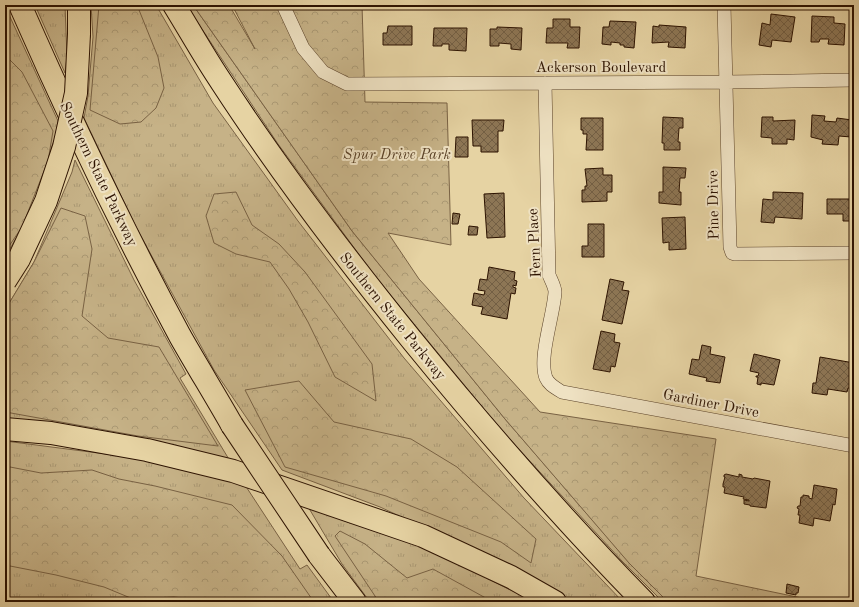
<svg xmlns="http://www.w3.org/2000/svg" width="859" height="607" font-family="'Old Standard TT',serif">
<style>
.grass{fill:url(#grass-tufts);stroke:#796244}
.forest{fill:url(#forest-crowns);stroke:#796244}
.building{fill:url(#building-cross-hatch);stroke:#2c1200}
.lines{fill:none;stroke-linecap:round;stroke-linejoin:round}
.minor-casing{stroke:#5a4229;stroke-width:14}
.motorway-casing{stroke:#2c1200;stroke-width:24}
.minor{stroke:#efe2c3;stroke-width:13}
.motorway{stroke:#e6d3a3;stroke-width:22}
.motorway-bridge-casing{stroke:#2c1200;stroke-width:24;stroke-linecap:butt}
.motorway-bridge{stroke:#e6d3a3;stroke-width:22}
.labels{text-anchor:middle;stroke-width:4;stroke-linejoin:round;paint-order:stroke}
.street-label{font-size:15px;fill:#2c1200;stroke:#efe2c3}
.park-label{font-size:15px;font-style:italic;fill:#5a4228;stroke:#efe2c3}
</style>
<defs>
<pattern id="grass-tufts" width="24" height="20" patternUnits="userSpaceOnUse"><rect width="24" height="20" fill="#c6b287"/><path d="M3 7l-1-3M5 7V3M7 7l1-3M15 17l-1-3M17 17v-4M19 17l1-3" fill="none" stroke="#aa9873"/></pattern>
<pattern id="forest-crowns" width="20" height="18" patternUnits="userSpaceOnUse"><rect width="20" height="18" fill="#c6b287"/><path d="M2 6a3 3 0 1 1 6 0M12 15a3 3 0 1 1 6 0" fill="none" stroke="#aa9873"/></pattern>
<pattern id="building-cross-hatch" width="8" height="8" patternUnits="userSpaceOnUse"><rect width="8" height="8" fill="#8d7655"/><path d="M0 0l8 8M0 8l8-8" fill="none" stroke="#735f44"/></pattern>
</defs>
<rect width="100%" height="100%" fill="#e6d3a3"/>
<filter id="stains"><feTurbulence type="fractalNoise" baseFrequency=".005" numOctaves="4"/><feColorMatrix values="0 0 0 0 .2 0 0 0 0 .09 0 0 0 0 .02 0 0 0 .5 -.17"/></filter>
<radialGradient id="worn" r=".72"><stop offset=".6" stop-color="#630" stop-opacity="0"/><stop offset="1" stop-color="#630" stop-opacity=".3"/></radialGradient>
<path class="grass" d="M35 5H65L67 57 65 73Z
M91 5H156L213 103 298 221 404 358 524 498 623 602H571L492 559 380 507 282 470 214 370 137 229 84 118 88 96 93 37Z
M186 5H193L352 231 505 419 626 559 668 602H663L622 561 503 432 377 279 278 144Z
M5 6 58 121 55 138 22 227 5 258Z
M75 160 134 280 186 374 180 378 230 461 5 421V310L34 262 72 172Z
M5 441 137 458 243 482 300 569 307 565 334 602H5Z
M307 505 350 523 352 519 435 552 534 602H370L342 564Z"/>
<path class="forest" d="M99 5H137L158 57 164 88 156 108 141 122 120 124 90 110Z
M193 5H229L255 49 232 5H362L365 102 447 103 451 245 388 233 419 279 540 412 716 439 696 576 821 602H668L629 563 505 419 352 231Z
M5 55 22 72 53 131 48 161 22 227 5 252Z
M236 192 252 225 279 244 305 272 372 364 376 401 335 377 308 322 289 289 270 262 236 254 214 243 206 216 214 194Z
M61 208 85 216 92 249 82 316 108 338 159 347 218 446 138 436 11 413 5 412V310L34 262Z
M299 381 334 422 411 439 457 467 536 539 531 563 501 542 386 496 285 467 245 390Z
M5 466 41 473 92 470 119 479 155 486 232 505 282 556 314 602H202L200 600 174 597 133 599 104 587 56 575 5 565Z
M340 531 365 544 407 578 433 569 493 602H379L335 536Z"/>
<path class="building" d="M771 14 795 17 791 42 772 40 771 47 759 45 762 23 770 25Z
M812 16 834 17V23L845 24 844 45 828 44 829 39H820L819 42H811Z
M553 19H570V27H580L579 48H567L568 43H546L547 28H553Z
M610 21 636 22 634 48 624 47V45H620V43L611 42V45L602 44 603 27H609Z
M659 25 686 27 685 48 668 47 669 42 652 43 653 26 659 27Z
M388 26H412V45H383V33H387Z
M497 27 522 28 521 50 511 49V44L499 43V46H490V29H497Z
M434 28H467L466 51 449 50V44H442V46H433Z
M812 115 825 116 824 121 836 122 837 118 852 120 851 137 839 136 838 145 822 144 823 140 811 137Z
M663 117 683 118V128H679L678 142H680V150H664V143H662Z
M762 117H773V121L795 120 794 140 787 139V144H772V138L761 137Z
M581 118H603V150H586L587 134H583V130H581Z
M472 120H504L503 131H498V152H481V146H473Z
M456 137H468V157H455Z
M663 167 686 168 685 178H680L679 192H681V205L659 203V192H663Z
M603 168V175H612V192H607V201L582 202V190H585V186H587L585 169Z
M773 192 803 193 802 219 775 217 774 223 761 222 763 199 773 200Z
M504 193 505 237 487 238 484 194Z
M827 199H854V221H843V214H827Z
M453 213 460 214 458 224H452Z
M685 217 686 249 669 250V242L663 243 662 218Z
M588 224H604V257H582V246H588Z
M469 226 478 227 477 235H468Z
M489 267 515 272 514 280 517 281 516 286 513 285V287L516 288 515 294 511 293 507 319 481 314 483 307 472 305 474 293 484 295 485 291 478 290 480 279 487 280Z
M610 279 624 282 622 290 629 291 622 324 602 320Z
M601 331 615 334 614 342 620 343 615 367 611 366 610 372 593 369Z
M702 345 711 347 710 354 725 357 720 383 706 381 707 378 689 374 692 359 699 360Z
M754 354 780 360 774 385 761 383V385L757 384 758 377H756V376H758L759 373 750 371Z
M820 357 854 363V386L851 385 850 388H848L847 392 828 389 827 395 812 393 813 383H816Z
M726 474 739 477V474L742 475V477L753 479 754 478 770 481 766 508 750 506V505L744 504V500L749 501V500L743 499 744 497 724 493 725 487H723V484L725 477H724V475Z
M814 485 837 489 835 505 833 504 830 521 814 518 813 526 799 523 800 515H798L799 509 797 508 798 506H800L801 497H803V495L809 496V498L812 499Z
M787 584 799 587 798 593H796V595L786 593Z"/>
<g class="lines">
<g class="minor-casing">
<path id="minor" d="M283 5 303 48 323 72 347 84 726 82 854 80
M724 5 730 247 732 253 735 254 854 253
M545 83 549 275C551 280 555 287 555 292 554 314 538 358 546 378 549 385 556 388 562 392L854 446"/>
</g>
<g class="motorway-casing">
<path id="motorway" d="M20 5C69 117 122 228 180 336 197 366 215 395 232 425
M79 5V34
M174 5C190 31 205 58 222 83 280 172 344 256 411 339 485 430 561 517 644 602
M5 429 51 433 147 450 233 471 423 536 511 577 555 602
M319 555 355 602"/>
</g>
<use href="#minor" class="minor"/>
<use href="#motorway" class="motorway"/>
<g class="motorway-bridge-casing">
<path id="motorway-bridge" d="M5 281 19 259 46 201 64 147 76 93 79 34
M232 425 319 555"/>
</g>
<use href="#motorway-bridge" class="motorway-bridge"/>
</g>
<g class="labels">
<g class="street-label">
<text x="601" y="72">Ackerson Boulevard</text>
<text transform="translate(99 174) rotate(64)" y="5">Southern State Parkway</text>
<text transform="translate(713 205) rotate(-91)" y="5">Pine Drive</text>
<text transform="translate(534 243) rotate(-93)" y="5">Fern Place</text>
<text transform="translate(393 316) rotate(51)" y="5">Southern State Parkway</text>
<text transform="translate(711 403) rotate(11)" y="5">Gardiner Drive</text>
</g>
<g class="park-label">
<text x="397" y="159">Spur Drive Park</text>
</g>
</g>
<rect width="859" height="607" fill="none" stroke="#e6d3a3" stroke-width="20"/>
<rect x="6" y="6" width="847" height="595" fill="none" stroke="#2c1200" stroke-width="2"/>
<rect x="10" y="10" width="839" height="587" fill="none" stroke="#2c1200"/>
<rect width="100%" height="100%" filter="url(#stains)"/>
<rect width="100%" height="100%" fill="url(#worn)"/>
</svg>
